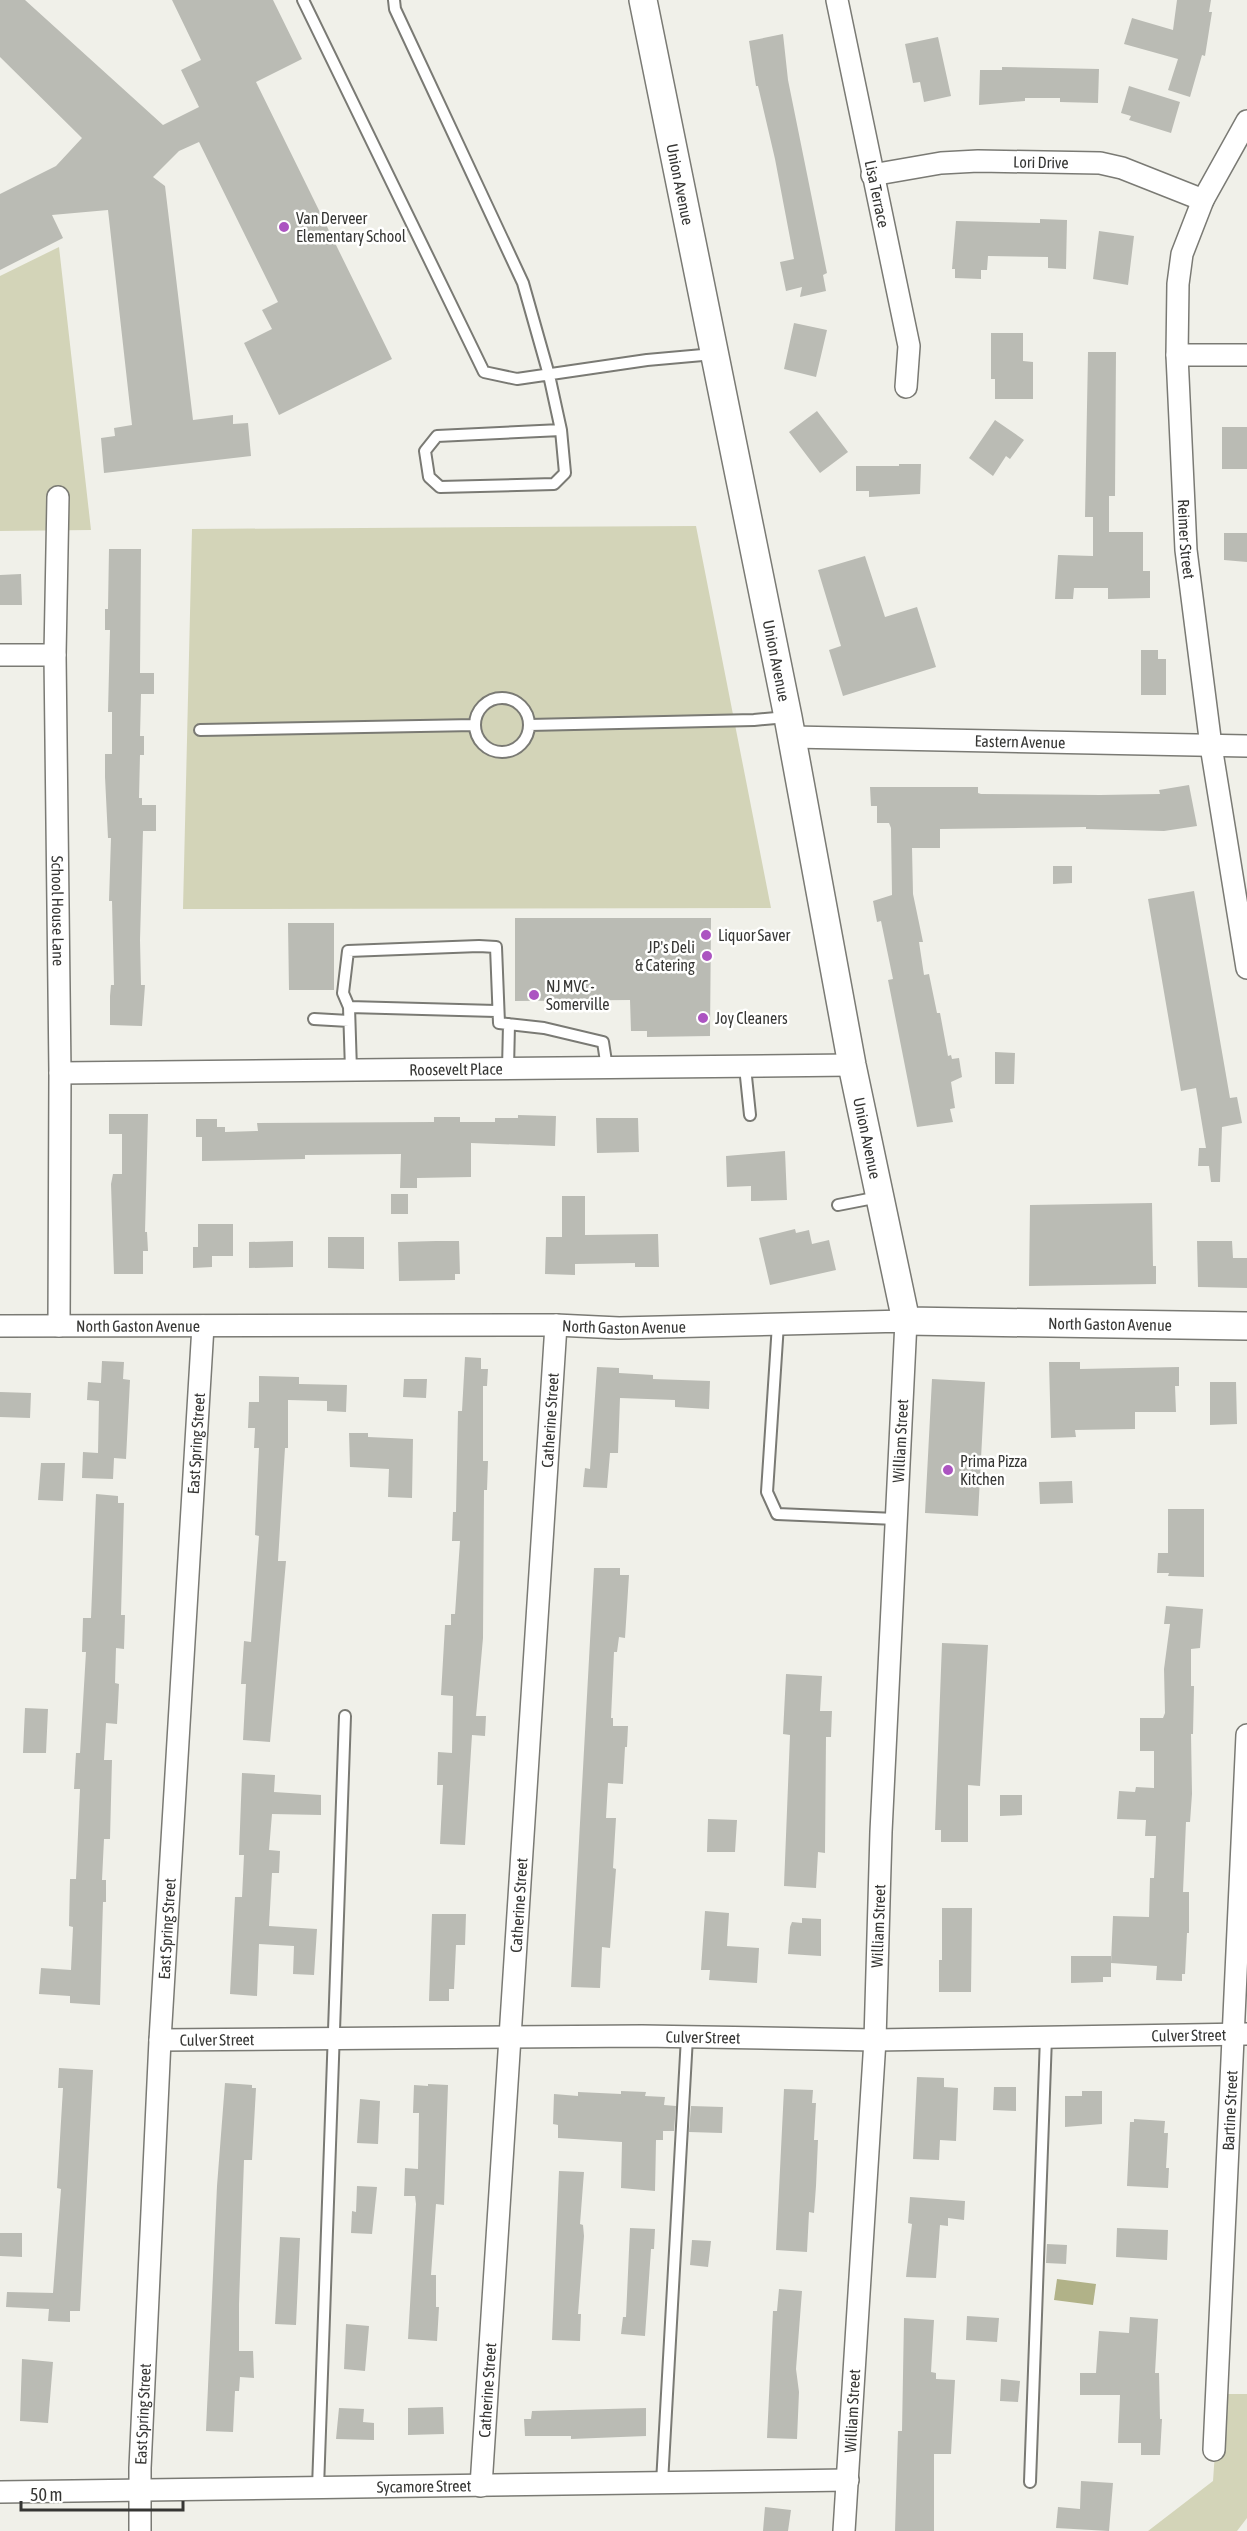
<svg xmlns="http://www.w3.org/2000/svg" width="1247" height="2531" font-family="'Asap Condensed',sans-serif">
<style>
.green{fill:#d3d4b8}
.water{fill:#b1b288}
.building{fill:#babbb4}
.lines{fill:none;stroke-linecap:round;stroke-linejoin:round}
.service-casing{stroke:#7a7a74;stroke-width:14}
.minor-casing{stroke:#7a7a74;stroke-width:24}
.tertiary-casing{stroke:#7a7a74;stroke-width:30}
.service{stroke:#fff;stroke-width:10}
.minor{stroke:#fff;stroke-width:21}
.tertiary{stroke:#fff;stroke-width:27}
.poi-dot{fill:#ac54c1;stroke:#fffffe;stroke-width:2}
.labels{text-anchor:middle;stroke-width:5;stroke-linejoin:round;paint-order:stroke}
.street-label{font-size:16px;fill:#363634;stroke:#fffffe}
.poi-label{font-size:16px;fill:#363634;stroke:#fffffe;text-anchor:start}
</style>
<rect width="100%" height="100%" fill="#f0f0e9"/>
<path class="green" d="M59 247 91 530 0 531V276Z
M696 526 771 908 183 909 192 529Z
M1219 2394H1247V2518L1237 2531H1148L1213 2481Z"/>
<path class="water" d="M1057 2279 1096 2284 1093 2305 1054 2300Z"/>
<path class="building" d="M0 0H25L163 125 199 107 181 70 201 60 172 0H273L302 59 256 82 392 359 279 415 244 343 272 329 262 310 278 302 199 142 179 151 153 177 165 186 193 420 233 415V424L248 423 251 456 104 473 101 438 115 436 114 428 132 425 108 210 52 215 63 238 0 270V194L56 166 82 138 0 57Z
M1177 0H1211L1209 12H1212L1205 56 1202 55 1190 97 1168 90 1178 59 1124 44 1132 18 1173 30Z
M783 34 788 80 827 273 823 275 826 291 800 297 802 287 786 291 780 262 794 259 775 159 758 86H756L749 41Z
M938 37 951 96 924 102 920 82 913 83 905 44Z
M1002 67 1099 69 1098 103 1060 102V98H1025V101L979 105 980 70H1002Z
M1129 86 1180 102 1171 133 1129 120 1131 116 1121 113Z
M1040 219 1067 220 1066 269 1048 268V257L988 256 987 270H981V279L955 278V269H952L956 221 1040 223Z
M1099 231 1134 236 1128 285 1093 279Z
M794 323 827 330 816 377 784 369Z
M991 333H1023V361L1033 362V399H995V379H991Z
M1088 352H1116L1115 496H1109V532H1143V571H1150V598L1108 599V588H1074L1073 599H1055L1058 555 1093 556V517H1085Z
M817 411 848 452 820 473 789 432Z
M995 420 1024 440 1010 459 1006 456 993 476 969 458Z
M1222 427H1247V469H1222Z
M899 464H921L920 494 869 497V491H856V466H899Z
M1224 533H1247V562L1224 560Z
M109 549H141L140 673H154V694H141L140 736H144V755H140L139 798H142V805H156V831H143L140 940 141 985H145L142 1026 110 1025V996L111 985H114L112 901H109L111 838H108L105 777V754H112V712H108L110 630H105V609H108Z
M865 556 885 617 917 607 936 667 843 696 829 650 841 646 818 570Z
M21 574 22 605H0V575Z
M1141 650H1158V659H1166V695H1141Z
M1189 785 1197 826 1164 831 1086 829V827L940 829V848H912L913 894 923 942H919L924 975 929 974 937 1013H940L948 1056 951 1055 952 1059 959 1058 962 1077 951 1082 955 1108 950 1109 953 1122 917 1127 888 980 893 979 881 921 877 922 873 901 892 895 891 828 889 823H877V806H871L870 787H978V793L981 794 1100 795 1160 794 1159 790Z
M1053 866H1072V883L1053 884Z
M1194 891 1230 1098 1237 1097 1242 1123 1222 1127 1220 1182H1211L1209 1166H1198L1199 1148H1206L1196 1088 1181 1091 1148 899Z
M515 918H711L710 1036 647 1037V1031H631L630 1000 515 1001Z
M288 923H334V990H289Z
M995 1052 1015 1053 1014 1084H995Z
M109 1114H148L145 1232H147L148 1251H143V1274H114L111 1184 113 1174H122V1134H109Z
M518 1115 556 1116 555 1146 471 1143V1177L417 1178V1188H400L401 1154 305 1155V1159L202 1161V1137H196V1119H217V1127H225V1132L258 1131 257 1123 434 1122V1117H460V1122H495V1118H518Z
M596 1118H638L639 1152 597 1153Z
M785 1151 787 1200 751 1201V1186L727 1187 726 1156Z
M391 1194H408V1214H391Z
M562 1196H585V1235L658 1234 659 1267H635V1263L575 1264V1275L545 1274 546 1237H562Z
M1152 1203 1153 1266H1156V1284L1029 1286 1030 1205Z
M198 1224H233V1256H212V1267L193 1268V1247H198Z
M795 1229 796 1233 809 1230 812 1244 829 1240 836 1270 770 1285 759 1238Z
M328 1237H364V1269L328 1268Z
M293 1241V1267L249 1268V1242Z
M436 1241H459L460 1274H455V1280L399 1281 398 1242Z
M1197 1241H1232L1233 1258H1247V1288L1198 1287Z
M465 1357 481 1358V1369H488L487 1386H483V1461H488L487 1490H484L483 1638 476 1716H486L485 1736 472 1735 465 1845 440 1844 443 1785H437L438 1752 452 1753 453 1696 441 1695 445 1625H451V1614H455L460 1541H452L453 1512H456L458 1411H462Z
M102 1361 124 1362 123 1379 130 1380 126 1459 114 1458 113 1479 82 1478 83 1452 98 1453 99 1401 87 1400 88 1382 101 1383Z
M1049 1362H1080V1369L1179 1367V1386H1175L1176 1412H1135V1429L1075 1430 1076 1437 1051 1438Z
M597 1367 619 1368V1373L653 1375V1379L710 1381 709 1409 675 1407V1400L620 1398 618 1453H610L607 1488 583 1487 585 1468 590 1469Z
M259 1376 299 1377V1384L347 1385 346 1412 327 1411V1401L288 1400V1448H285L278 1561H286L270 1742 243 1740 246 1684H241L244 1641 251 1642 259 1536 255 1535 259 1448H254L255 1428H248L249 1402H259Z
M404 1379H427L426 1398 403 1397Z
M932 1379 985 1382 978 1516 925 1513Z
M1210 1382H1236L1237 1424 1210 1425Z
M0 1392 31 1393 30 1418 0 1417Z
M349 1433H368V1437L413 1439 412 1498 388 1497 389 1469 350 1467Z
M41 1463H65L63 1501 38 1500Z
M1072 1481 1073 1503 1040 1504 1039 1482Z
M96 1494 118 1496V1503H124L121 1615H125L124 1649 116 1648 115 1683 119 1684 117 1724 106 1723 104 1760H112L110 1839H104L102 1880H106V1902H103L100 2005 70 2003V1996L39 1994 41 1968 71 1970 73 1927 69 1926 70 1879H76L80 1789H74L76 1753H80L86 1652H82L83 1618H91Z
M1168 1509H1204V1577L1168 1576 1169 1573H1157L1158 1553H1168Z
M594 1568H620V1575H629L625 1638 619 1637 617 1652H614L611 1718H613V1726H628L627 1747H625L623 1784 608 1783 606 1818H616L613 1868 616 1869 610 1948 602 1947 600 1988 571 1987Z
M1166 1606 1203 1609 1200 1648 1191 1649V1686H1194L1193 1734H1191L1192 1794 1190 1822H1186L1183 1892H1189V1933H1187L1185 1974H1182V1981L1156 1980 1157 1966 1111 1963 1113 1916 1149 1917 1150 1878H1154L1156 1836H1145L1146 1820 1117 1819 1119 1791 1135 1792 1136 1787 1154 1788V1751H1140V1718H1163L1165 1713 1164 1669 1170 1624H1164Z
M942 1643 988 1645 980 1786 968 1785V1842H941V1830H935Z
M786 1674 822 1676 820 1711H832L831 1737H826L825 1853 818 1852 816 1888 784 1886 790 1735 783 1734Z
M25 1708 48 1709 46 1753H23Z
M242 1773 275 1775 274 1792 321 1795V1815L272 1814 269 1850 280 1851 279 1873H272L269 1926 317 1929 314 1975 293 1974 294 1946 259 1944 257 1996 230 1994 235 1897H242L244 1855H239Z
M1000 1795H1022V1815L1000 1816Z
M708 1819 737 1820 735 1852H707Z
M942 1908H972L971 1992H939V1960H942Z
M705 1911 729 1913 727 1946 759 1948 757 1983 709 1980 710 1970H701Z
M432 1914H466L465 1945H456L454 1989H449V2001H429Z
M802 1918 821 1919V1956L788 1954 790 1927 792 1922 802 1923Z
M1071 1956H1111V1977H1103V1982L1071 1983Z
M59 2068 93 2070 80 2311H70V2322L48 2321 49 2309 6 2307 7 2292 53 2293 61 2189 57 2188 63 2088H58Z
M917 2077 944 2078V2087L958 2088 956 2141 940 2140 939 2160 913 2159Z
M225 2083 252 2085V2088H256L252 2160H244L239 2304V2351H253L254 2378 240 2377 239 2391H235L233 2432 206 2431 217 2186Z
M428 2084 448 2085 444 2205 436 2204 431 2275H436V2307H439L437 2341 408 2339 416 2204 415 2196H404L405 2168 418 2169 419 2113H413L414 2085 428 2086Z
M994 2087H1016V2111L993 2110Z
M784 2089 813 2090 812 2103H816L814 2140H818L816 2186 814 2213 809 2212 807 2252 776 2250Z
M621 2091 646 2092 645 2096 665 2097 664 2105 676 2106 674 2131H663V2140H656L655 2191 621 2188 622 2142 558 2138V2125L553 2124 554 2094 578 2096V2092L621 2094Z
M1082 2091H1102V2124L1065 2127V2096H1082Z
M360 2099 380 2101 378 2144 357 2143Z
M691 2106 723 2107 722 2133 689 2132Z
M1134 2119 1165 2121 1164 2133H1168L1166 2168H1169L1168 2188 1127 2186 1130 2122H1134Z
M559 2171 584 2172 580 2224 583 2225 584 2236 578 2314H581L580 2341 552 2340Z
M357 2186 377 2187 372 2234 351 2233 352 2211 356 2212Z
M910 2197 965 2201 964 2220 948 2218V2226L940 2225 936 2278 906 2277 912 2224 908 2223Z
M630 2228 655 2229 654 2249H651L645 2336 621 2334 623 2317H626Z
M1117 2228 1168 2230 1167 2260 1116 2257Z
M0 2233H22V2257L0 2256Z
M280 2237 300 2238 296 2325 275 2324Z
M692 2240 711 2241 708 2267 690 2265Z
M1047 2244 1067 2245 1066 2264 1046 2263Z
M779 2289 802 2291 796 2369 799 2392 797 2439 767 2438 773 2311H777Z
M967 2316 999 2318 997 2342 966 2340Z
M1130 2317 1158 2319 1155 2373H1159L1160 2419H1162L1160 2455H1141V2443H1118L1120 2395H1080V2373H1096L1099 2331 1129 2333Z
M904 2318 934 2320 931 2372 936 2373V2379L955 2380 951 2454H934V2531H895L898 2431H902Z
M346 2324 369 2326 365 2371 344 2369Z
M22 2359 53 2362 48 2423 20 2421Z
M1001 2379 1020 2381 1018 2402 1000 2401Z
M443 2407 444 2434 408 2435V2408Z
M339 2408 364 2409 363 2422 374 2423V2440L336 2439Z
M646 2408V2436L571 2439V2436H525L524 2419H531L532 2411Z
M1081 2481 1113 2483 1109 2531 1056 2528 1058 2507 1080 2509Z
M765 2507 791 2510 788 2531H763Z"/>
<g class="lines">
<g class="service-casing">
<path id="service" d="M303 0 484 372 517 379 647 360 714 354
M394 0 395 9 523 283 549 375 561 430 565 473 554 484 440 487 429 477 425 451 437 436 561 430
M475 725a27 27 0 1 1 54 0a27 27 0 1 1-54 0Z
M529 725 754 720 787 717
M200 730 475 725
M349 1007 496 1011
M314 1019 349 1021
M745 1067 750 1115
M508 1069 509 1024
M351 1070 349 1007 343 993 348 951 479 946 496 947 499 1023 544 1028 603 1042 607 1068
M838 1205 879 1197
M778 1324 767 1492 777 1514 896 1519
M1030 2482 1046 2037
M662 2483 687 2037
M318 2488 345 1716"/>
</g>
<g class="minor-casing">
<g id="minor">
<path id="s1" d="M837 0 909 346 906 387"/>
<path id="s2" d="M1247 121 1203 200 1182 254 1178 284 1177 355 1186 550 1211 746 1247 968"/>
<path id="s3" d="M872 175 941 163 978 161 1100 163 1122 168 1203 200"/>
<path d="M1177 355H1247"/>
<path id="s4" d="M58 497 55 655 60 1073 59 1326"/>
<path d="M0 655H55"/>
<path id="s5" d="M792 737 1247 746"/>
<path id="s6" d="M60 1073 852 1065"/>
<path id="s7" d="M0 1326 556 1325 619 1328 906 1321 881 1832 875 2040 844 2531"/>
<path id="s8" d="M160 2040 642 2036 875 2040 1247 2034"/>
<path id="s9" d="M1214 2450 1247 1735"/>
<path id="s10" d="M481 2486 556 1325"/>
<path id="s11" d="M0 2492 848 2480"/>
<path id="s12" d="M140 2531V2468L160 2040 203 1326"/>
</g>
</g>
<g class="tertiary-casing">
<g id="tertiary">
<path id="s13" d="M643 0 788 717 852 1065 906 1321 1247 1326"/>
</g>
</g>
<use href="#service" class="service"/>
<use href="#minor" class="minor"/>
<use href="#tertiary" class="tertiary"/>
</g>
<g class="poi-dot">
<circle cx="284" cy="227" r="6"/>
<circle cx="706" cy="935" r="6"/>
<circle cx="707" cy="956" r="6"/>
<circle cx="534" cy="995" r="6"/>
<circle cx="703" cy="1018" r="6"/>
<circle cx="948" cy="1470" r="6"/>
</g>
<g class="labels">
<g class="street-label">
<text dy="6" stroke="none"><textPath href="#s3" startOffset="170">Lori Drive</textPath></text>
<text dy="6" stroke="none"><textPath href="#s13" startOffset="188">Union Avenue</textPath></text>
<text dy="6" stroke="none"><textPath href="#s1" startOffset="198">Lisa Terrace</textPath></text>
<text dy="6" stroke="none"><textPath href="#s2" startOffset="434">Reimer Street</textPath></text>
<text dy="6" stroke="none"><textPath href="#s13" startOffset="674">Union Avenue</textPath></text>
<text dy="6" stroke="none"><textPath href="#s5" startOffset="228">Eastern Avenue</textPath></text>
<text dy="6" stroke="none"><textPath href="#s4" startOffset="414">School House Lane</textPath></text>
<text dy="6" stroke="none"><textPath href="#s6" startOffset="396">Roosevelt Place</textPath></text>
<text dy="6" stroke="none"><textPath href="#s13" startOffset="1160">Union Avenue</textPath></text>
<text dy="6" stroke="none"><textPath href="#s13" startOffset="1551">North Gaston Avenue</textPath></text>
<text dy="6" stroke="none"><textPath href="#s7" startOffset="138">North Gaston Avenue</textPath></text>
<text dy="6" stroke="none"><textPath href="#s7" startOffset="624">North Gaston Avenue</textPath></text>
<text dy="6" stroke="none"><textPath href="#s10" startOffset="1068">Catherine Street</textPath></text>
<text transform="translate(900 1441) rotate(-87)" y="6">William Street</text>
<text dy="6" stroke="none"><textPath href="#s12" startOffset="1089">East Spring Street</textPath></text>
<text dy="6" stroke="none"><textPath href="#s10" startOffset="582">Catherine Street</textPath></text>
<text transform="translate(878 1926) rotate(-88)" y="6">William Street</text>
<text dy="6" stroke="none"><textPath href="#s12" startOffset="603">East Spring Street</textPath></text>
<text dy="6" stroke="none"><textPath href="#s8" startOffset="1029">Culver Street</textPath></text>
<text dy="6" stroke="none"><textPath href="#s8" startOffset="543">Culver Street</textPath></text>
<text dy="6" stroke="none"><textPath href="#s8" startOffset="57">Culver Street</textPath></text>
<text dy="6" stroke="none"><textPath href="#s9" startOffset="340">Bartine Street</textPath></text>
<text dy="6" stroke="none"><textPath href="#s10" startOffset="96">Catherine Street</textPath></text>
<text transform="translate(852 2411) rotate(-87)" y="6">William Street</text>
<text dy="6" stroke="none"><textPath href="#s12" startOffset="117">East Spring Street</textPath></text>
<text dy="6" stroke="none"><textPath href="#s11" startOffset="424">Sycamore Street</textPath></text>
</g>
<g class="poi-label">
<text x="296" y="224">Van Derveer<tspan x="296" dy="18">Elementary School</tspan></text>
<text x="718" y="941">Liquor Saver</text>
<text x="695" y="953" text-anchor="end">JP's Deli<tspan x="695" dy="18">&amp; Catering</tspan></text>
<text x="546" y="992">NJ MVC -<tspan x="546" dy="18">Somerville</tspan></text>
<text x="715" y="1024">Joy Cleaners</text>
<text x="960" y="1467">Prima Pizza<tspan x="960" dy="18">Kitchen</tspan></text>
</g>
</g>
<path d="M21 2501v9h162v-9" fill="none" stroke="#363634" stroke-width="3"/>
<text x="30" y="2501" font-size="18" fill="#363634" stroke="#fffffe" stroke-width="4.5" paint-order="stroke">50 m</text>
</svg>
